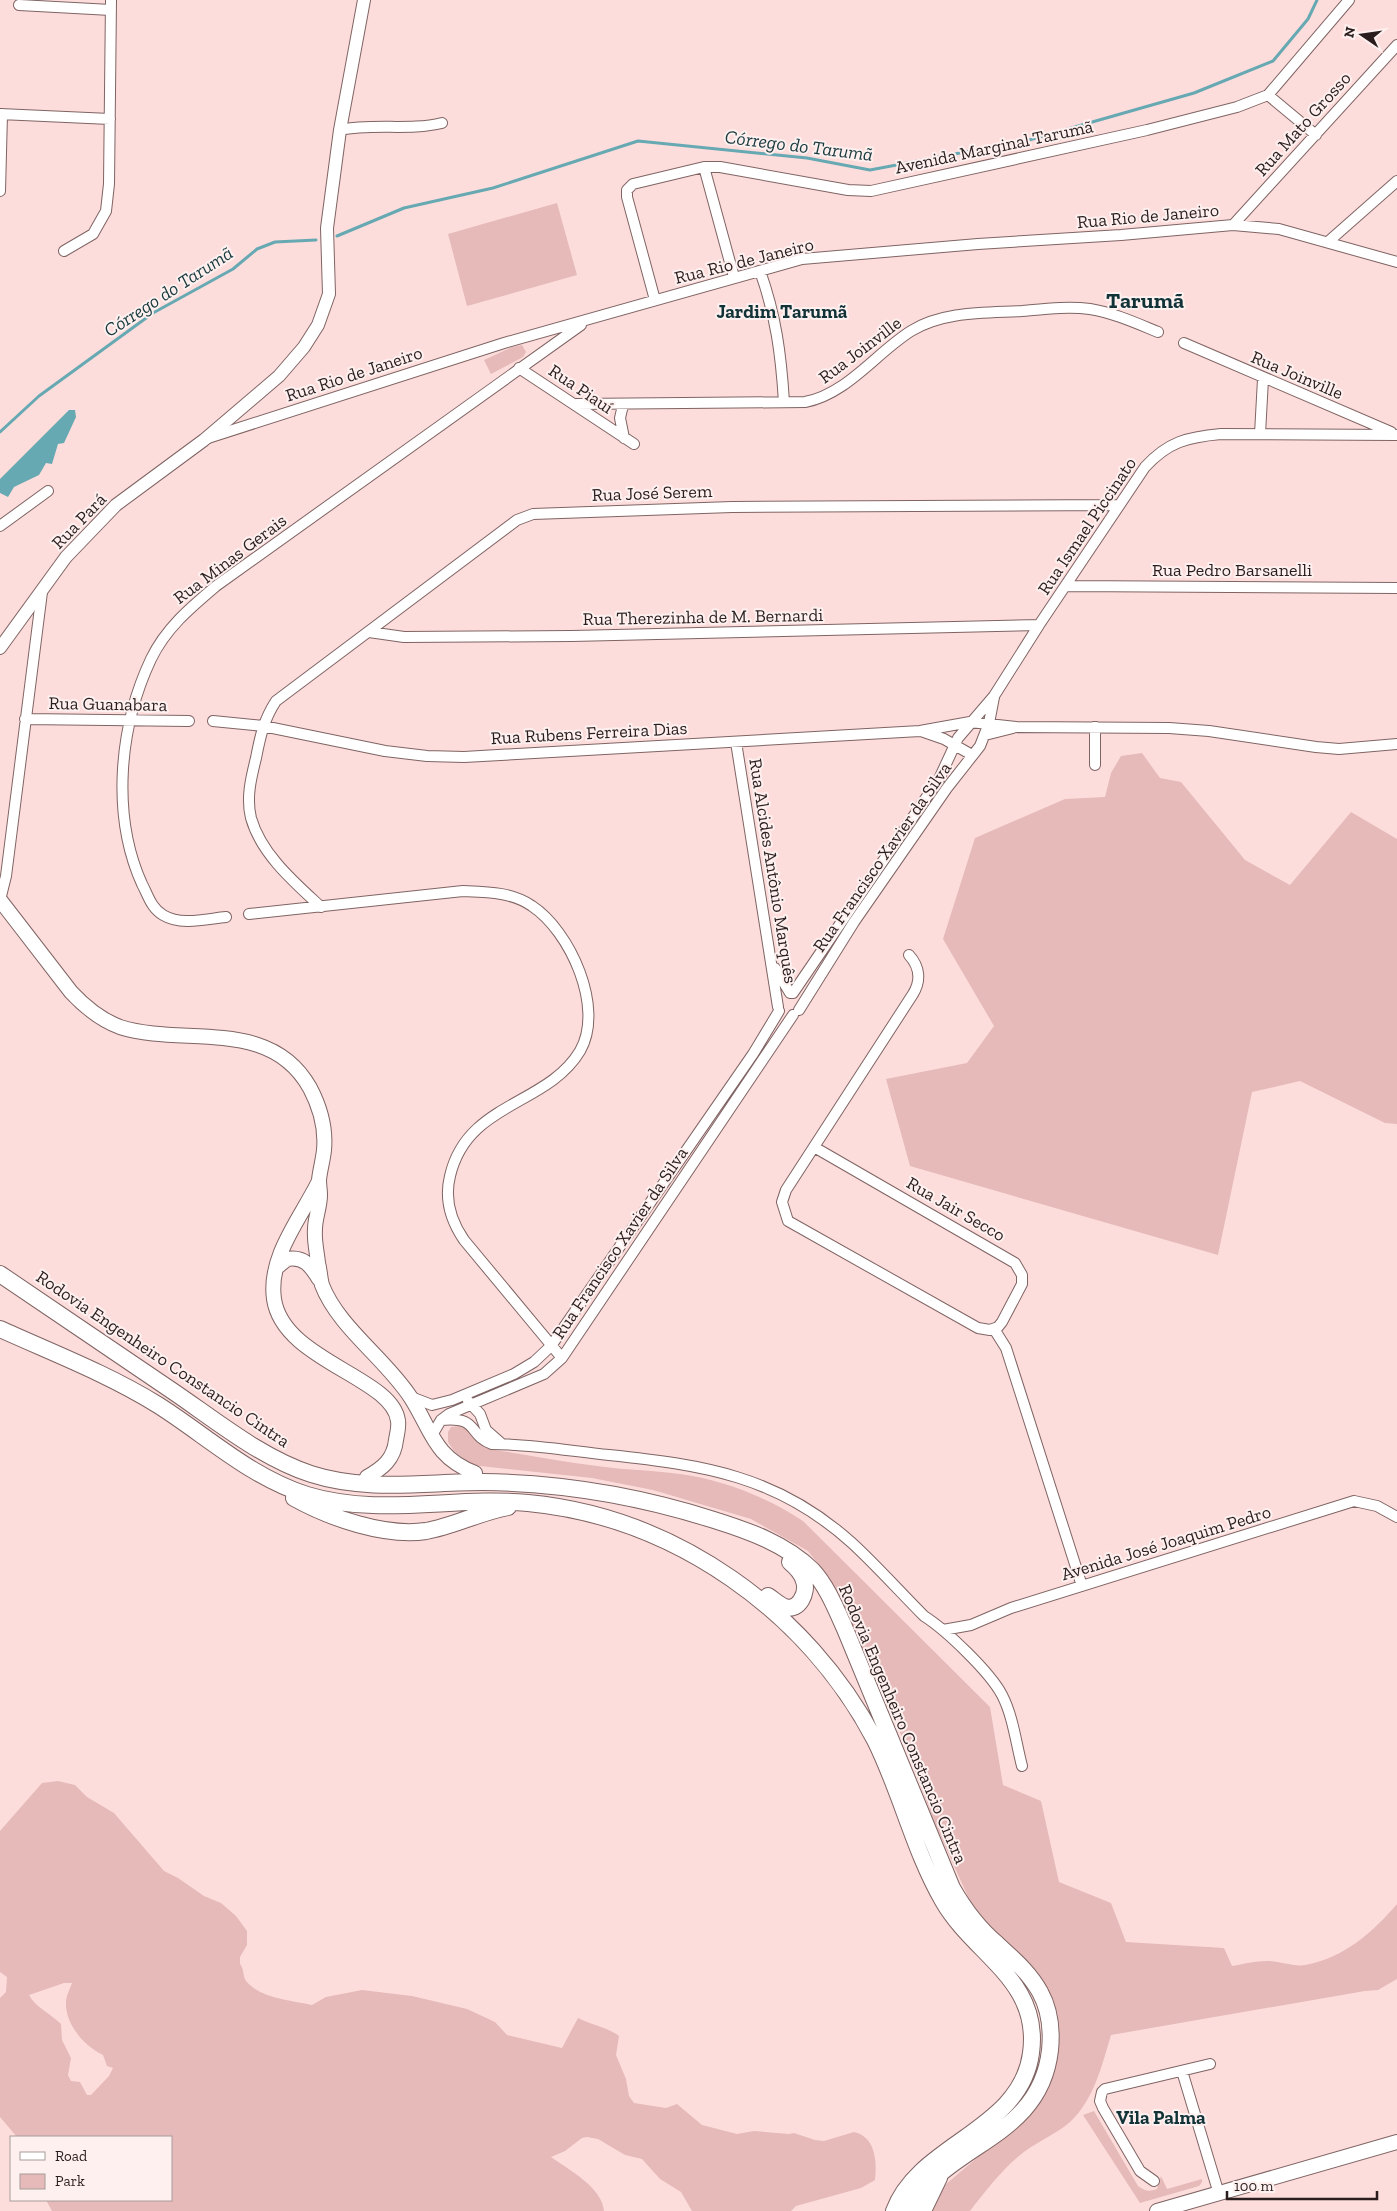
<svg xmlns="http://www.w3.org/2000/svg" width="1397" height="2211" font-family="'Zilla Slab',serif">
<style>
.green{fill:#e5bab8;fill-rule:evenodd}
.water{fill:#67a9b2}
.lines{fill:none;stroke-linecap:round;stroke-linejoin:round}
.stream{stroke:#67a9b2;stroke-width:3}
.minor-casing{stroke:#7f6463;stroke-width:12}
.tertiary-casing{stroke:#7f6463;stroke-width:14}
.secondary-casing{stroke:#7f6463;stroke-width:16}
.primary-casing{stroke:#7f6463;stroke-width:18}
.minor{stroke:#fff;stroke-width:10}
.tertiary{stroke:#fff;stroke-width:12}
.secondary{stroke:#fff;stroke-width:14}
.primary{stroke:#fff;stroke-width:16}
.labels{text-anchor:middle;stroke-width:4;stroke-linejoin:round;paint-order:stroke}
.street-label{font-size:18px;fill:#291e1d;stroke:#fdf0ef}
.water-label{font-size:19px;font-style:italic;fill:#17393d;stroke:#fdf0ef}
.neighbourhood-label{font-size:19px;font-weight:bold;fill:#113338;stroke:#fdf0ef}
.district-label{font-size:22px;font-weight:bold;fill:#113338;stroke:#fdf0ef}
</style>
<rect width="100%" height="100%" fill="#fddddc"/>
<path class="green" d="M557 203 577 275 467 306 448 234Z
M522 345 526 352 523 357 491 374 484 360 512 347Z
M1142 753 1160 778 1181 782 1245 860 1290 885 1351 812 1397 839V1124L1385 1123 1300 1081 1252 1092 1218 1255 910 1166 886 1079 967 1063 994 1026 943 939 975 838 1065 799 1105 797 1111 773 1121 756Z
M460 1426C473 1432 480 1443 495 1450 529 1455 563 1462 597 1466 624 1470 652 1470 680 1474 724 1480 766 1497 803 1521L990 1707 1003 1785 1041 1801 1059 1882 1111 1903 1126 1942 1224 1948 1232 1966C1243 1964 1256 1961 1267 1961 1279 1961 1293 1967 1305 1965 1344 1958 1373 1932 1397 1904V1979L1378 1990 1365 1991 1111 2035C1102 2065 1094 2100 1070 2122 1055 2135 1034 2143 1019 2156 1000 2172 985 2192 970 2211H929L933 2199 945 2185 1038 2106 1049 2083 1057 2029 1052 1997 1039 1976 986 1924 970 1901 935 1824 892 1711 828 1577 808 1551 751 1519 653 1490 592 1478 471 1465 454 1451 448 1442V1432L451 1427Z
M58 1781 75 1785 87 1797 114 1813 164 1871 178 1878 204 1896 221 1903 236 1916 247 1931V1945L240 1957V1964C245 1970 242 1977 247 1982 262 1999 291 2000 312 2005L326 1997 362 1990 412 1996 467 2009 495 2022 507 2035 562 2048 578 2018C592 2025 607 2027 619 2036L616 2055 626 2079 629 2096 634 2103 666 2108 677 2104 702 2125 737 2134 754 2131 789 2134 794 2133 815 2140 824 2141 854 2132C876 2137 877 2162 875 2180L861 2188 796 2206 791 2211H692L681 2192 660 2179 642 2159 625 2155 598 2139 587 2137 582 2138 565 2151 551 2157C569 2170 602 2187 604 2211H52L46 2200H171V2137H17L0 2117V1998L6 1992 7 1977 0 1972V1831L42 1783ZM64 1983H72C70 1989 66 1996 66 2002 65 2024 84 2046 103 2055L107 2066 113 2068 109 2076 91 2095H87L80 2082 71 2081 68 2075 71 2058 62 2040 61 2024C51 2014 35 2007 29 1995Z
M1094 2111 1138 2186C1145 2191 1149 2192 1157 2189L1161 2176 1167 2189 1202 2179V2182L1199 2186 1140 2203 1083 2115Z"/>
<path class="water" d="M69 410H75L76 417 64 443 58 444 52 464 46 463 39 475 14 487 8 497 0 493V479Z"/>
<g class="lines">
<path class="stream" d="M337 236 404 208 493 188 638 141 807 158 870 170 1029 140 1194 93 1273 61 1308 19 1317 0
M0 432 39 396 153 313 233 269 257 249 275 242 316 240"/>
<g class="minor-casing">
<path id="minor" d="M19 5 111 10
M1268 95 1316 135
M0 114 110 119
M340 130C374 123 409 131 442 123
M704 167 734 277
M0 191 2 114
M1233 225 1397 45
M1329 241 1397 181
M64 251 93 234 106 211 109 184 111 0
M760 271C776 316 781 354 784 402
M655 300 627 197V190L633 184 704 167H720L848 190 871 191 1147 130 1237 107 1268 95 1349 0
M1184 343 1391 432
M519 368 634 444
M576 404 805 402C847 394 876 353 911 331 943 311 986 313 1022 311 1044 309 1068 306 1090 309 1114 313 1136 323 1158 332
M623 405 620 418 624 438
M1260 434 1263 379
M208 438 504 343 802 259 978 244 1121 235 1233 225 1279 229 1397 262
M0 526 48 491
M1067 586 1397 588
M369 632 404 637 572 636 1039 625
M25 719 189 721
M213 721 263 726 385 751 427 756 464 757 920 731 970 722 1016 727 1169 728 1209 731 1316 747 1339 749 1397 744
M1095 727V765
M921 731 944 739 972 755
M985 735 1013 728
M736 742 778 1007
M0 900 6 876 42 592
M321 907C295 883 261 854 251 818 246 798 251 778 256 758 260 737 264 719 276 701L517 520 533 514 732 507 1119 505
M249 914 463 891C487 892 512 892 532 906 570 931 605 1008 580 1051 547 1106 467 1102 450 1176 444 1200 451 1221 464 1240L562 1358
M226 917C206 919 181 926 163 915 151 908 148 895 142 884 111 815 119 727 151 659 166 628 190 608 216 586L581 325
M775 968 790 993
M793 993 939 779 958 738 994 696 1039 625 1145 467C1168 442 1187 437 1221 434L1397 435
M799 1010 854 922 947 788 980 746 989 723 994 697
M814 1147 1015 1263 1022 1275V1284L1002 1322 998 1327 990 1330 978 1328 788 1221 782 1202 786 1190 913 994C921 981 920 967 909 955
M994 1329 1006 1348 1082 1586
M411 1397 432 1405 452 1400 514 1374 534 1362 551 1346 753 1054 779 1011
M468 1401 480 1414 486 1430 502 1444
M441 1420C480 1416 467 1435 492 1444 531 1444 570 1451 609 1455 704 1465 778 1476 852 1543 877 1566 900 1592 924 1616 946 1630 990 1672 1002 1695 1013 1716 1016 1743 1022 1766
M431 1437 441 1420 449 1414 544 1374 562 1358 793 1015
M943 1630 971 1625 1011 1608 1354 1501 1377 1506 1397 1517
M1182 2071 1219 2194
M1154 2181 1140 2171 1103 2108 1100 2101 1102 2092 1105 2089 1210 2064"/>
</g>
<g class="tertiary-casing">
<path id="tertiary" d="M0 648 66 557 116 505 204 440 279 376 304 347 318 325 329 294 327 228 340 130 364 0"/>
</g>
<g class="secondary-casing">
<path id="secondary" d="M0 900 71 992C85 1007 101 1020 120 1027 183 1047 270 1016 310 1088 320 1107 326 1129 324 1150 323 1160 320 1170 319 1180 319 1185 320 1190 320 1195 320 1207 315 1218 315 1229 314 1241 317 1252 318 1263 320 1270 320 1278 322 1285 338 1327 387 1360 411 1398 432 1431 434 1457 475 1473
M318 1183C300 1219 268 1257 274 1299 283 1361 393 1377 398 1421 399 1427 397 1434 396 1440 394 1459 383 1468 367 1477
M276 1268 287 1259C304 1256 311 1266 319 1279
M924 2211 940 2178
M1157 2211 1397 2142"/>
</g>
<g class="primary-casing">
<path id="primary" d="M0 1274C57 1313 114 1351 171 1390 214 1419 261 1458 311 1474 367 1492 425 1482 483 1482 561 1483 639 1496 714 1520 749 1531 786 1544 812 1570 827 1586 836 1609 845 1629L952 1888C964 1909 979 1929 997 1944 1013 1959 1029 1972 1040 1992 1050 2010 1052 2030 1050 2050 1040 2141 943 2143 910 2211
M0 1329C53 1353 108 1374 158 1405 207 1436 250 1477 307 1495 379 1517 454 1496 528 1503 675 1517 807 1611 875 1740 901 1792 914 1851 943 1901 974 1955 1041 1980 1031 2053 1021 2131 919 2143 894 2211
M294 1498C330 1518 385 1537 426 1531 454 1526 480 1512 508 1507
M768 1596C773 1599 779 1605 785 1607 799 1612 808 1592 804 1581 802 1573 796 1567 790 1562"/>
</g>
<use href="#minor" class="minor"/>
<use href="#tertiary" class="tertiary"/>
<use href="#secondary" class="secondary"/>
<use href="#primary" class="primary"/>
</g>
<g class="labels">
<g class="street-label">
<text transform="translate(1303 124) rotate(-48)" y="6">Rua Mato Grosso</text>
<text transform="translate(994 147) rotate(-12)" y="6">Avenida Marginal Tarumã</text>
<text transform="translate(1148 216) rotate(-5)" y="6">Rua Rio de Janeiro</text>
<text transform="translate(744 261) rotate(-14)" y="6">Rua Rio de Janeiro</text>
<text transform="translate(860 350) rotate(-37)" y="6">Rua Joinville</text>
<text transform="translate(354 374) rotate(-18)" y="6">Rua Rio de Janeiro</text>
<text transform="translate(1297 375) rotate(23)" y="6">Rua Joinville</text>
<text transform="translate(581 389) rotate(34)" y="6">Rua Piauí</text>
<text transform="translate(652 493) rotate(-2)" y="6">Rua José Serem</text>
<text transform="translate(79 521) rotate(-46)" y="6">Rua Pará</text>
<text transform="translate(1087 526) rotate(-56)" y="6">Rua Ismael Piccinato</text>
<text transform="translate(230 559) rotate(-37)" y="6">Rua Minas Gerais</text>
<text x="1232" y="576">Rua Pedro Barsanelli</text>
<text transform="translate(703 617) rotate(-1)" y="6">Rua Therezinha de M. Bernardi</text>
<text transform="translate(108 704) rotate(1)" y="6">Rua Guanabara</text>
<text transform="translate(589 733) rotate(-3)" y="6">Rua Rubens Ferreira Dias</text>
<text transform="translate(882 857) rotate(-55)" y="6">Rua Francisco Xavier da Silva</text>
<text transform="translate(773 871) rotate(81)" y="6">Rua Alcides Antônio Marquês</text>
<text transform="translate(956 1209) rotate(30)" y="6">Rua Jair Secco</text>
<text transform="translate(620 1243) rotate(-56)" y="6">Rua Francisco Xavier da Silva</text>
<text transform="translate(163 1359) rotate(34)" y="6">Rodovia Engenheiro Constancio Cintra</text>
<text transform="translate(1166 1543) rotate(-17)" y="6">Avenida José Joaquim Pedro</text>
<text transform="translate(903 1724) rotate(67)" y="6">Rodovia Engenheiro Constancio Cintra</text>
</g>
<g class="water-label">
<text transform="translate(799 145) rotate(7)" y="7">Córrego do Tarumã</text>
<text transform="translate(168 291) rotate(-33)" y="7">Córrego do Tarumã</text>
</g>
<g class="neighbourhood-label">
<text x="782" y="318">Jardim Tarumã</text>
<text x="1161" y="2124">Vila Palma</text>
</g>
<g class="district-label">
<text x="1145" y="308">Tarumã</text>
</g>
</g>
<rect x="10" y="2136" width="162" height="65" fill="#fdf0ef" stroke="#a89c9b"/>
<rect x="20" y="2152" width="25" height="8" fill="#ffffff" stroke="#a89c9b"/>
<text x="55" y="2161" font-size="15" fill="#291e1d">Road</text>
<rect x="20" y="2174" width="25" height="15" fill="#e5bab8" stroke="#a89c9b"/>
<text x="55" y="2186" font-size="15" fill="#291e1d">Park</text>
<g transform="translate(1362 35) rotate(283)" stroke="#fdf0ef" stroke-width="4" paint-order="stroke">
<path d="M0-4L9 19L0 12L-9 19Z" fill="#291e1d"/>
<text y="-8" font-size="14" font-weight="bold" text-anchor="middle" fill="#291e1d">N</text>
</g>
<path d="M1227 2191v8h150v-8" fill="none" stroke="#291e1d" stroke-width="2.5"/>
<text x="1234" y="2191" font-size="15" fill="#291e1d" stroke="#fdf0ef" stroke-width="4" paint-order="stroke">100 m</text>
</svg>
